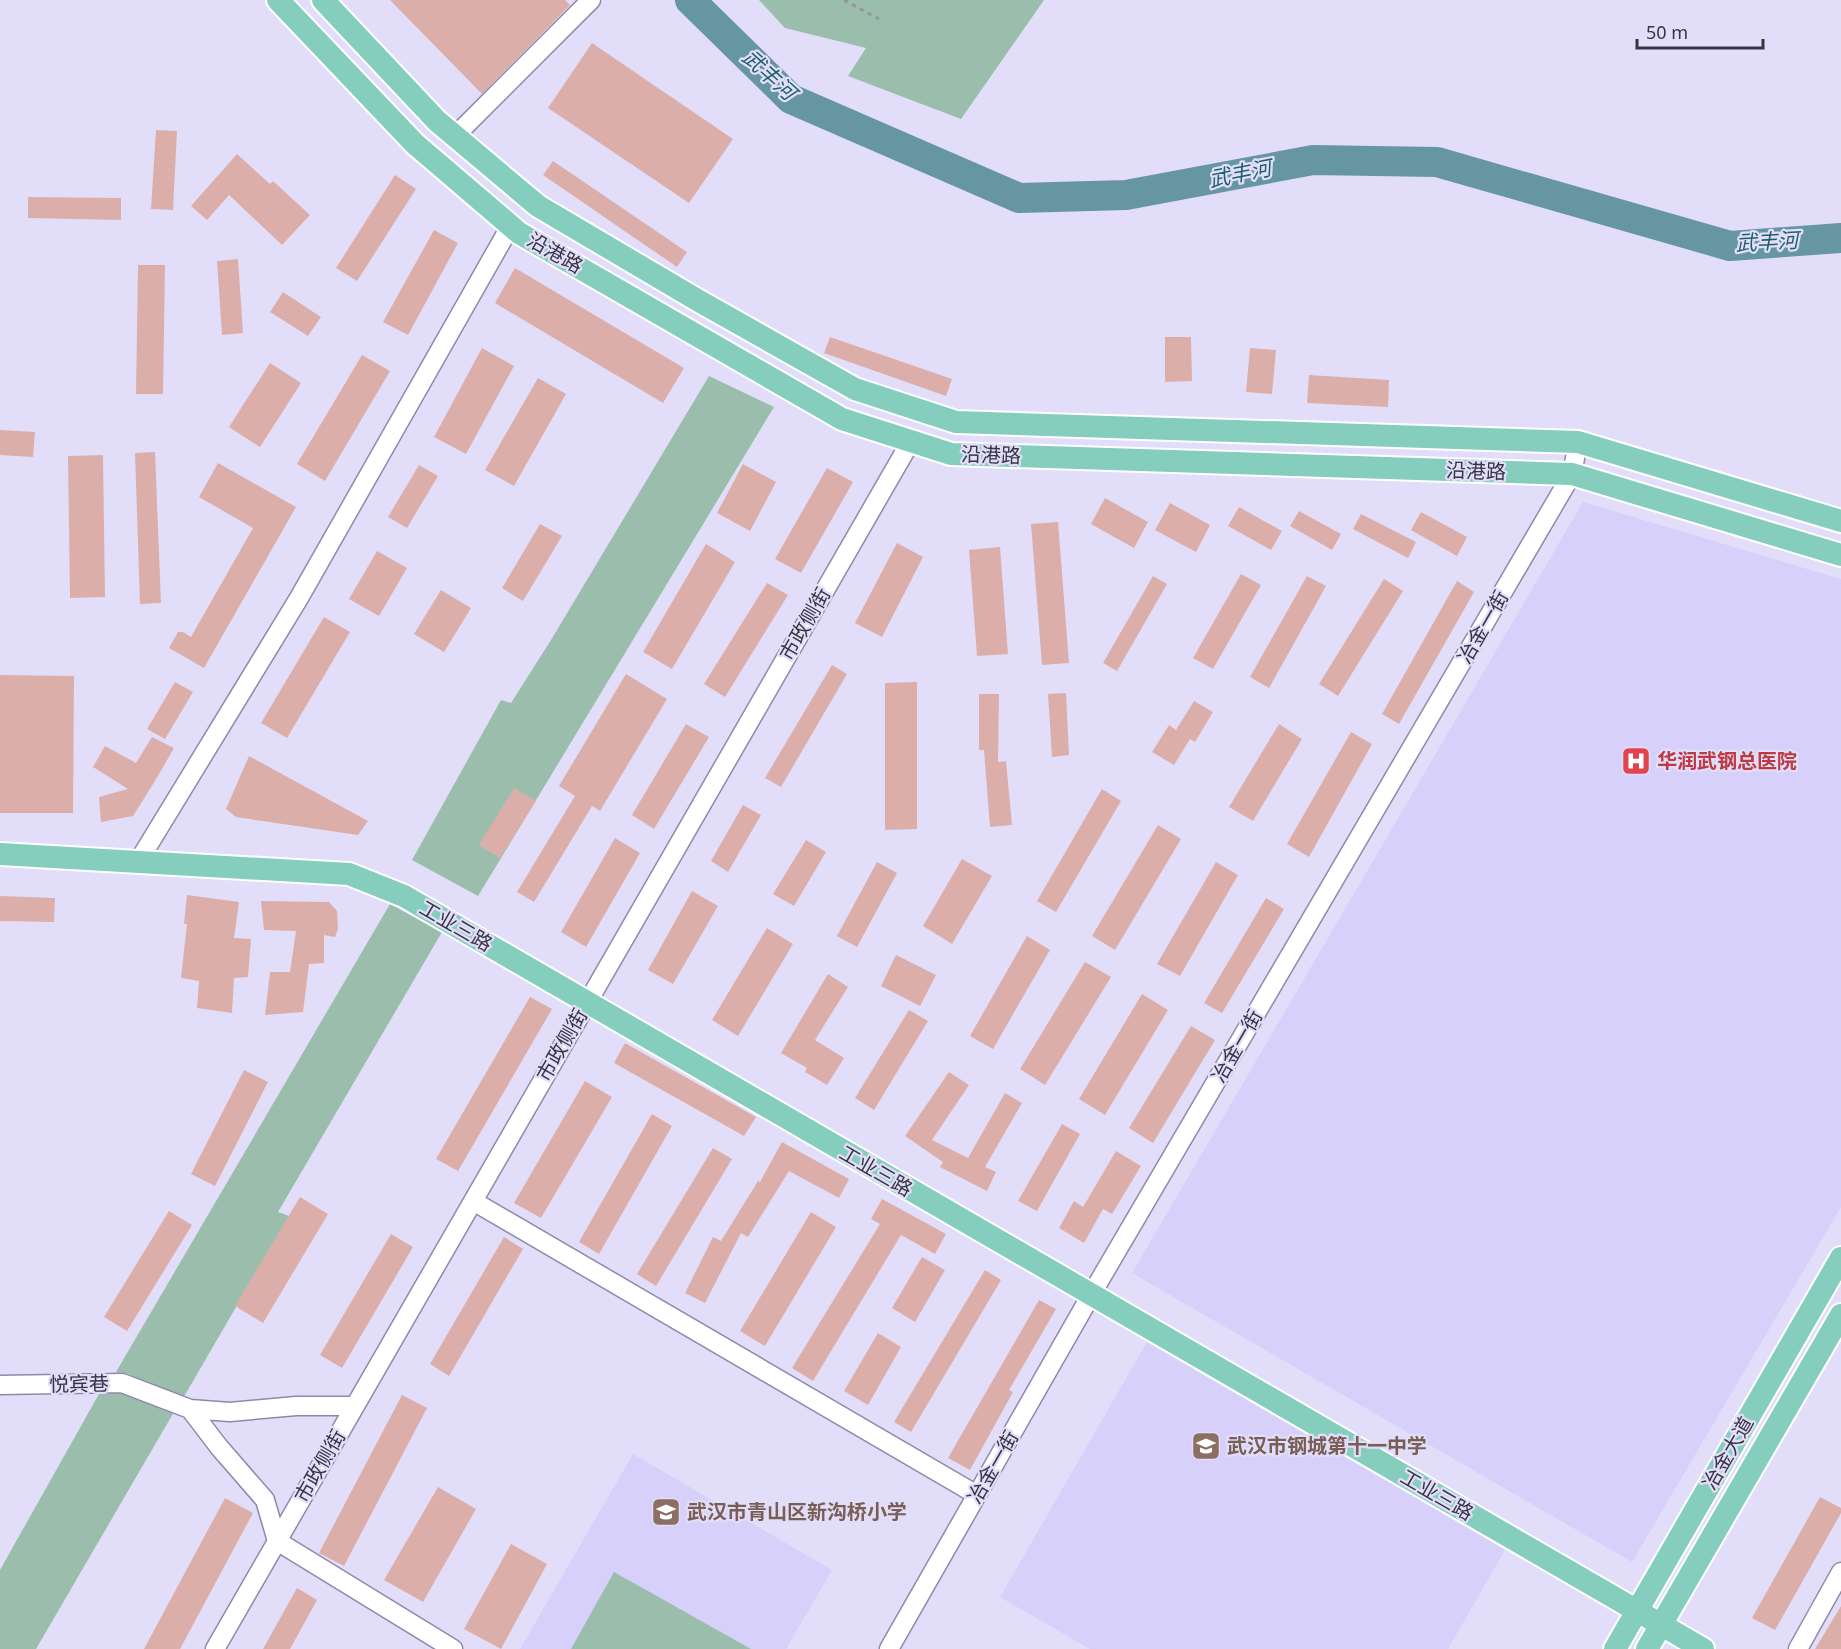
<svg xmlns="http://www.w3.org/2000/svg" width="1841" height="1649" font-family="'Noto Sans','Noto Sans SC',sans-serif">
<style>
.built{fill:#d6d0fb}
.green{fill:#9abeab}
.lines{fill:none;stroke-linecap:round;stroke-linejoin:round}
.river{stroke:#6696a2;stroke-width:30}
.building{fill:#dcaeaa}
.minor-casing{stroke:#8e89aa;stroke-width:21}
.major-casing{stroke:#fff;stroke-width:26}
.path{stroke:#9794a9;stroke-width:3;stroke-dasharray:4.5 4.5;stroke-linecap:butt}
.minor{stroke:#fff;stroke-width:18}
.major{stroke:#85cdbc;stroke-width:22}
.labels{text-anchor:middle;stroke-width:4.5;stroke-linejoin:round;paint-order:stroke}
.street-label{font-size:20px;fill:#373542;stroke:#e2defa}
.health-label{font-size:20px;font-weight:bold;fill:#be3a42;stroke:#e2defa;text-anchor:start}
.education-label{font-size:20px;font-weight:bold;fill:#785e54;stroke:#e2defa;text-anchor:start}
.water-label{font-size:21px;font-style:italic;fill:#1e5f6d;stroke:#e2defa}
</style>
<rect width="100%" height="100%" fill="#e2defa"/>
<path class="built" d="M1583 502 1841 579V1207L1632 1562 1132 1273Z
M1147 1342 1505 1550 1448 1649H1090L1000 1597Z
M633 1454 832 1570 786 1649H520Z"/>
<path class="green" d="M759 0H1044L961 119 848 76 866 48 785 28Z
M709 376 774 407 478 896 412 860 501 700 511 703 551 640Z
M390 904 442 932 278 1212 289 1216 182 1400 129 1374 116 1372Z
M122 1392 174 1412 36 1649H0V1570L99 1394Z
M614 1572 751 1649H571Z"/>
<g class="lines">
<path class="river" d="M690 0 791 99 1019 198 1126 195 1313 160 1437 162 1730 246 1841 238"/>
</g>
<path class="building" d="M390 0H565L570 5 482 94Z
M592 43 733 139 689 203 548 108Z
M156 130 177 131 173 210 151 209Z
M237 154 270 184 273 181 310 215 282 245 229 195 207 220 191 206Z
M553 161 687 252 677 267 543 175Z
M395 175 416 189 357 281 336 268Z
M28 197 121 198V220L28 218Z
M434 230 458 243 408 335 383 322Z
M238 259 243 333 222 335 217 261Z
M138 265H165L163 394H136Z
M515 268 684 368 663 403 495 303Z
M283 292 321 317 308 336 270 312Z
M830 337 952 379 946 396 824 353Z
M1165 337H1191L1192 381 1165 382Z
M482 348 514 366 466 454 434 437Z
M1250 348 1276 350 1272 394 1246 392Z
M362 355 390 371 325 481 297 464Z
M270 363 301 383 260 447 229 427Z
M1309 375 1389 380 1388 407 1307 403Z
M538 378 566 394 514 486 485 470Z
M0 430 35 432 33 457 0 455Z
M155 452 161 603 140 604 135 453Z
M103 455 105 597 70 598 68 456Z
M218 463 296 507 204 668 169 648 178 632H183L191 637 253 528 199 497Z
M743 464 776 482 750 531 717 513Z
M419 465 438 476 407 528 388 517Z
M827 468 853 482 801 573 775 559Z
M1105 498 1148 522 1134 548 1091 524Z
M1170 503 1210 525 1196 552 1155 530Z
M1239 507 1282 531 1271 550 1228 526Z
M1299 511 1341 534 1332 550 1290 526Z
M1421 512 1467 537 1457 556 1411 530Z
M1361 514 1416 542 1408 558 1353 529Z
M1058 522 1069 663 1042 665 1031 524Z
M540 524 562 536 523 601 502 588Z
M897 543 923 557 882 637 855 623Z
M706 544 735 562 672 669 643 652Z
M1000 547 1008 654 977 656 969 550Z
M377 551 407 568 379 616 349 599Z
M1241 574 1261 585 1213 669 1193 658Z
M1153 576 1167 584 1117 671 1103 663Z
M1307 576 1326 586 1269 688 1250 677Z
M1384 579 1403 591 1338 696 1319 684Z
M1457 581 1474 592 1399 724 1382 714Z
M767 583 788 595 725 697 704 684Z
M441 590 471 608 444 652 414 634Z
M324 617 350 632 287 738 261 723Z
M832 665 847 674 781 787 765 778Z
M626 674 667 699 600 811 592 806 534 902 517 892 575 796 559 786Z
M0 675 74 676 73 813H0Z
M175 682 193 692 165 739 147 729Z
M917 682V829L885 830V683Z
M1066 693 1069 755 1052 757 1048 694Z
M979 694H999L998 762 1006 761 1012 825 990 827 984 750H979Z
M1194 701 1213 712 1195 742 1190 739 1174 765 1152 752 1169 725 1176 730Z
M686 724 709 737 654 829 632 815Z
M1279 724 1302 739 1253 821 1229 807Z
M1351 732 1372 744 1309 857 1287 844Z
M152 737 174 748 155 781 133 816 101 822 99 797 128 789 93 767 105 746 136 763Z
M249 756 368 821 358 835 236 817 226 809Z
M514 788 536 801 500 858 479 845Z
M1102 789 1121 801 1056 912 1037 901Z
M743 805 761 815 728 872 711 861Z
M1158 825 1181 839 1115 950 1092 936Z
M615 838 640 853 586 947 561 932Z
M806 840 826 852 794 906 773 894Z
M962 859 992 876 952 944 923 926Z
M877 862 897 873 857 947 837 936Z
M1216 862 1238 875 1180 976 1157 964Z
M692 891 718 906 673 984 648 970Z
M187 895 239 902 234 938 251 939 248 977 234 978 232 1013 197 1008 199 981 181 978 187 924H184Z
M0 896 55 898 54 922 0 921Z
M1266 898 1284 909 1222 1013 1204 1003Z
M261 901 329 902 337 911 338 929 335 937 324 935V963L309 964 303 1012 265 1015 270 972H290L296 931 264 930Z
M767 928 793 944 738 1036 712 1020Z
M1027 936 1050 950 993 1049 970 1036Z
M896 955 936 975 920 1006 881 986Z
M1085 962 1111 977 1045 1085 1020 1069Z
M828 974 848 987 815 1040 844 1058 827 1085 805 1072 807 1068 781 1053Z
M1142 994 1168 1010 1105 1115 1079 1099Z
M530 997 552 1009 458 1171 436 1159Z
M909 1010 928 1021 874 1110 855 1098Z
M1191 1026 1215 1040 1153 1143 1129 1128Z
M625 1043 756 1117 744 1136 614 1063Z
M244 1070 268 1082 215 1186 191 1174Z
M949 1072 969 1085 932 1140 968 1158 1005 1093 1022 1103 985 1167 996 1172 987 1191 940 1167 943 1162 905 1136Z
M585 1081 612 1097 541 1218 514 1203Z
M652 1114 672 1126 599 1254 579 1242Z
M1062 1124 1080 1134 1037 1211 1018 1201Z
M782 1142 849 1179 839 1198 789 1171 748 1237 741 1233 705 1303 685 1293 713 1237 721 1241 758 1181 760 1182Z
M713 1148 732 1159 656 1286 637 1274Z
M1116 1151 1141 1166 1112 1214 1103 1209 1084 1243 1059 1228 1074 1201 1083 1207Z
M300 1197 328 1214 263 1323 235 1306Z
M882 1199 946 1234 935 1254 901 1235 813 1381 792 1368 880 1224 871 1219Z
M169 1211 192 1225 127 1331 104 1317Z
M811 1212 836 1227 765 1346 740 1331Z
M391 1234 413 1247 342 1368 320 1355Z
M504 1237 523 1249 449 1376 430 1364Z
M922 1257 945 1270 915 1322 892 1308Z
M985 1270 1001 1280 911 1432 894 1422Z
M1039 1300 1056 1309 1009 1390 1013 1392 970 1470 948 1458Z
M878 1333 901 1347 868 1405 844 1391Z
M402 1395 427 1408 344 1566 319 1553Z
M438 1487 476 1509 423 1602 384 1580Z
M1820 1497 1841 1508V1513L1775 1630 1752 1618Z
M225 1498 253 1513 180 1649H144Z
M511 1544 547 1564 501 1649 464 1629Z
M297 1588 317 1600 290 1649H263Z
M1841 1606V1649H1815Z"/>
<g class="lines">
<g class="minor-casing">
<path id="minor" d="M455 136 591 0
M138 862 299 598 511 225
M473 1201 977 1495
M0 1385 122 1383 190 1409 230 1412 296 1406H355
M190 1409 219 1447 265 1500 277 1541 453 1649
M215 1649 911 441
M889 1649 1091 1295 1572 474 1578 442
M1798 1649 1841 1572"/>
</g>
<g class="major-casing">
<path id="major" d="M278 0 415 144 519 233 842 419 951 454 1572 474 1841 555
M323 0 437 121 538 206 699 301 855 389 956 422 1578 442 1841 521
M0 854 349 874 404 896 1703 1649
M1615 1649 1841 1258
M1647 1649 1841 1315"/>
</g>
<path class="path" d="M844 0 879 19"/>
<use href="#minor" class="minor"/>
<use href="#major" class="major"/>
</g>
<defs>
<g id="hospital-square" transform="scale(1.5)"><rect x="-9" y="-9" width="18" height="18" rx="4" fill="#e0444e" stroke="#e2defa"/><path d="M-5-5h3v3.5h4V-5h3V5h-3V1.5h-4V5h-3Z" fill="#fff"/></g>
<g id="school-square" transform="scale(1.5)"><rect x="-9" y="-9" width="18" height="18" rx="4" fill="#8d6e63" stroke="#e2defa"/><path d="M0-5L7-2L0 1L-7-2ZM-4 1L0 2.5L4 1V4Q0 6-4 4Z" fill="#fff"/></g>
</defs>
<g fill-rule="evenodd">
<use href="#hospital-square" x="1636" y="761"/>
<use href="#school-square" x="1206" y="1446"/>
<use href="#school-square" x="666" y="1512"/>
</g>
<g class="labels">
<g class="street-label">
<text transform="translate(555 253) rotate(30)" y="7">沿港路</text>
<text transform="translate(991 455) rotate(2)" y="7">沿港路</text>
<text transform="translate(1476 471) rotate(2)" y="7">沿港路</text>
<text transform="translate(805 624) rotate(-60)" y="7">市政侧街</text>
<text transform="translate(1483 627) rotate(-60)" y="7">冶金一街</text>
<text transform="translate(456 926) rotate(30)" y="7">工业三路</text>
<text transform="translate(562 1045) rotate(-60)" y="7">市政侧街</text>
<text transform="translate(1237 1046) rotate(-60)" y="7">冶金一街</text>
<text transform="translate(876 1171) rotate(30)" y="7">工业三路</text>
<text transform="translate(79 1384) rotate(-1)" y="7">悦宾巷</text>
<text transform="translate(1728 1453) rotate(-60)" y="7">冶金大道</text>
<text transform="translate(320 1466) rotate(-60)" y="7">市政侧街</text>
<text transform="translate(993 1467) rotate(-60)" y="7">冶金一街</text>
<text transform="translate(1437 1495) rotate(30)" y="7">工业三路</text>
</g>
<g class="health-label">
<text x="1657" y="768">华润武钢总医院</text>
</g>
<g class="education-label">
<text x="1227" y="1453">武汉市钢城第十一中学</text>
<text x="687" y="1519">武汉市青山区新沟桥小学</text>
</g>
<g class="water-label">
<text transform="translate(769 75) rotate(42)" y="7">武丰河</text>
<text transform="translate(1240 174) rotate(-11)" y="7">武丰河</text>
<text transform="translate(1767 242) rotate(-3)" y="7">武丰河</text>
</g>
</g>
<path d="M1637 39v9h126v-9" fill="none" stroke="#373542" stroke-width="3"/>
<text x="1646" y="39" font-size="18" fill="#373542" stroke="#e2defa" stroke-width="4.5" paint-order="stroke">50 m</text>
</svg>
